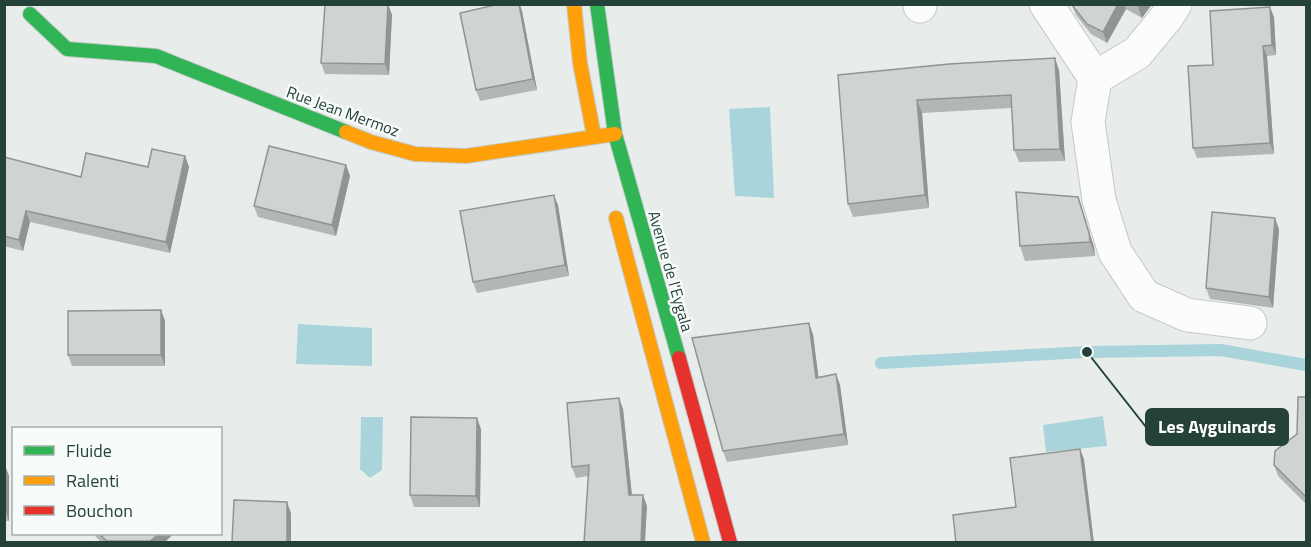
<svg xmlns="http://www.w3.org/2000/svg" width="1311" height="547" font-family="'Titillium Web',sans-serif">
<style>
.water{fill:#a9d4db}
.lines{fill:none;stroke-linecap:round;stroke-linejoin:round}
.stream{stroke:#a9d4db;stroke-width:12}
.street-casing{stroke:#c5cac8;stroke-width:35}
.fast-casing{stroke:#c3cbc8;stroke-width:16}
.slow-casing{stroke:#c3cbc8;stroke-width:16}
.jam-casing{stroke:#c3cbc8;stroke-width:16}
.street{stroke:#fcfcfc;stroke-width:33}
.fast{stroke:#30b455;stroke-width:14}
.slow{stroke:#ff9f0a;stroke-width:14}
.jam{stroke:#e5322d;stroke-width:14}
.wall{fill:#b2b6b5}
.shaded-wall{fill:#919493}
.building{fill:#cfd4d2;stroke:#919493;stroke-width:1.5}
.labels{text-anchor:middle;stroke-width:5;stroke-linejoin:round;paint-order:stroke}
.street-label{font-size:16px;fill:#24423a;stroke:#f7fbf9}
.leader{fill:none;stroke:#24423a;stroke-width:2}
.callout-dot{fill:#24423a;stroke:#f7fbf9;stroke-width:2}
.callout{fill:#24423a;stroke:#24423a;stroke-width:2}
.callout-label{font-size:18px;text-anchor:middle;font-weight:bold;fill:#fff}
</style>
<rect width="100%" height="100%" fill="#e8edeb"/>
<path class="water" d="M770 107 774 198 735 196 729 109Z
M298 324 372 328V366L296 364Z
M1103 416 1107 446 1046 452 1043 425Z
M361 417H383L382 470 370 478 360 469Z"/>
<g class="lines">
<path class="stream" d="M881 363 1087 352 1221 350 1306 365"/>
<g class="street-casing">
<path id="street" d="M920 4V6
M1046 4 1095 78
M1175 4 1166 18 1137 53 1095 78 1088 122 1099 200 1115 252 1144 296 1187 315 1250 323"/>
</g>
<g class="fast-casing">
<path id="fast" d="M597 4 615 134 679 358
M30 14 67 49 156 56 346 132"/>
</g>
<g class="slow-casing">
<path id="slow" d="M574 4 580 63 594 136
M346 132 371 142 415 154 466 156 615 134
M616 218 703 542"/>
</g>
<g class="jam-casing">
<path id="jam" d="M679 358 730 542"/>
</g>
<use href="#street" class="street"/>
<use href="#fast" class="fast"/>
<use href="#slow" class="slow"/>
<use href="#jam" class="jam"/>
</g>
<path class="wall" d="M388 4 392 15 389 75 325 74 321 63Z
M499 4H520L522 11 537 90 480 101 476 90Z
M1152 4 1142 18 1126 9 1107 43 1091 34 1076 15 1072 5Z
M1274 17 1276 55 1267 56 1274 154 1197 158 1193 148 1213 65Z
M1059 70 1065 161 1019 162 1014 150 1012 108 922 113 929 208 853 217 848 204 838 75Z
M185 156 189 167 170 253 30 222 23 251 4 246V157L81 177 148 167Z
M346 165 350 176 336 236 258 217 254 206Z
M1078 197 1094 247 1095 256 1025 261 1020 246Z
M558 205 569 276 477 293 473 282Z
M1279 229 1273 308 1210 299 1206 288Z
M161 310 165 321V366H72L68 355Z
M813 334 818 377 836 374 840 385 848 445 727 462 723 451Z
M1306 397V504L1278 476 1274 465 1297 434Z
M619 398 623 409 632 495 647 506 588 476 576 478 572 467Z
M481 429 480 507H414L410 495Z
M4 465 9 476V521H4Z
M93 534H173L164 543H102Z"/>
<path class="shaded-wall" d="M388 4 392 15 389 75 385 64Z
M519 4 522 11 537 90 533 79Z
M1118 4H1124L1126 9 1107 43 1103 32Z
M1140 4H1152L1142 18 1138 7Z
M1270 7 1274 17 1276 55 1272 45Z
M1263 46 1267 56 1274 154 1270 143Z
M1055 58 1059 70 1065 161 1060 149Z
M917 100 922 113 929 208 925 195Z
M185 156 189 167 170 253 166 242Z
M346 165 350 176 336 236 332 225Z
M554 195 558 205 569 276 565 265Z
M1078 197 1094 247 1095 256 1090 242Z
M26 211 30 222 23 251 19 240Z
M1275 218 1279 229 1273 308 1269 297Z
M161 310 165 321V366L161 355Z
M809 323 813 334 820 389 816 378Z
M836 374 840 385 848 445 844 434Z
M619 398 623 409 633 506 629 495Z
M477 418 481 429 480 507 476 496Z
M1080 449 1084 459 1094 543H1092Z
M5 465 9 476V521L5 509Z
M643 495 647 506 645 543H641Z
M287 502 291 513V543H287Z
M159 534H173L164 543H151L150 541Z"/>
<path class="building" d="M325 4H388L385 64 321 63Z
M499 4H519L533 79 476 90 460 13Z
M1118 4 1103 32 1087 24 1072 5Z
M1270 7 1272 45 1263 46 1270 143 1193 148 1188 66 1213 65 1210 11Z
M1055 58 1060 149 1014 150 1011 95 917 100 925 195 848 204 838 75 949 64Z
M269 146 346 165 332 225 254 206Z
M152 149 185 156 166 242 26 211 19 240 4 236V157L81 177 86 153 148 167Z
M1016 192 1078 197 1089 233 1090 242 1020 246Z
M554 195 565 265 473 282 460 211Z
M1212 212 1275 218 1269 297 1206 288Z
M161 310V355H68V311Z
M809 323 816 378 836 374 844 434 723 451 692 338Z
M1298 397H1306V497L1274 465 1275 451 1297 434Z
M619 398 629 495H643L641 543H584L589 465 572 467 567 403Z
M411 417 477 418 476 496 410 495Z
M1080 449 1092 543H956L953 515 1016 507 1010 458Z
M4 465 5 509H4Z
M234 500 287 502V543H232Z
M99 534H159L150 541H107Z"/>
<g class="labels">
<g class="street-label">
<text transform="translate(343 111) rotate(20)" y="6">Rue Jean Mermoz</text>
<text transform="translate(671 271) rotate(74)" y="6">Avenue de l'Eygala</text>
</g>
</g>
<path class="leader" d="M1087 352L1146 427"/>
<circle class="callout-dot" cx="1087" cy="352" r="6"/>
<rect class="callout" x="1146" y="409" width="142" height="36" rx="6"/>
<g class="callout-label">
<text x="1217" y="433">Les Ayguinards</text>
</g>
<rect width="1311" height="547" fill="none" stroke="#24423a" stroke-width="12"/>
<rect x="12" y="427" width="210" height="108" fill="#f7fbf9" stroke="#a3b1ad" stroke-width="1.5"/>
<rect x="24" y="446" width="30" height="9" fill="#30b455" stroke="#a3b1ad" stroke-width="1.5"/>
<text x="66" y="457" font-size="18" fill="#24423a">Fluide</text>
<rect x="24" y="476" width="30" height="9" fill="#ff9f0a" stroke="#a3b1ad" stroke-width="1.5"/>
<text x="66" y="487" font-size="18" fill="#24423a">Ralenti</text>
<rect x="24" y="506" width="30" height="9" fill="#e5322d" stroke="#a3b1ad" stroke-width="1.5"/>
<text x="66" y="517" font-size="18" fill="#24423a">Bouchon</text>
</svg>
